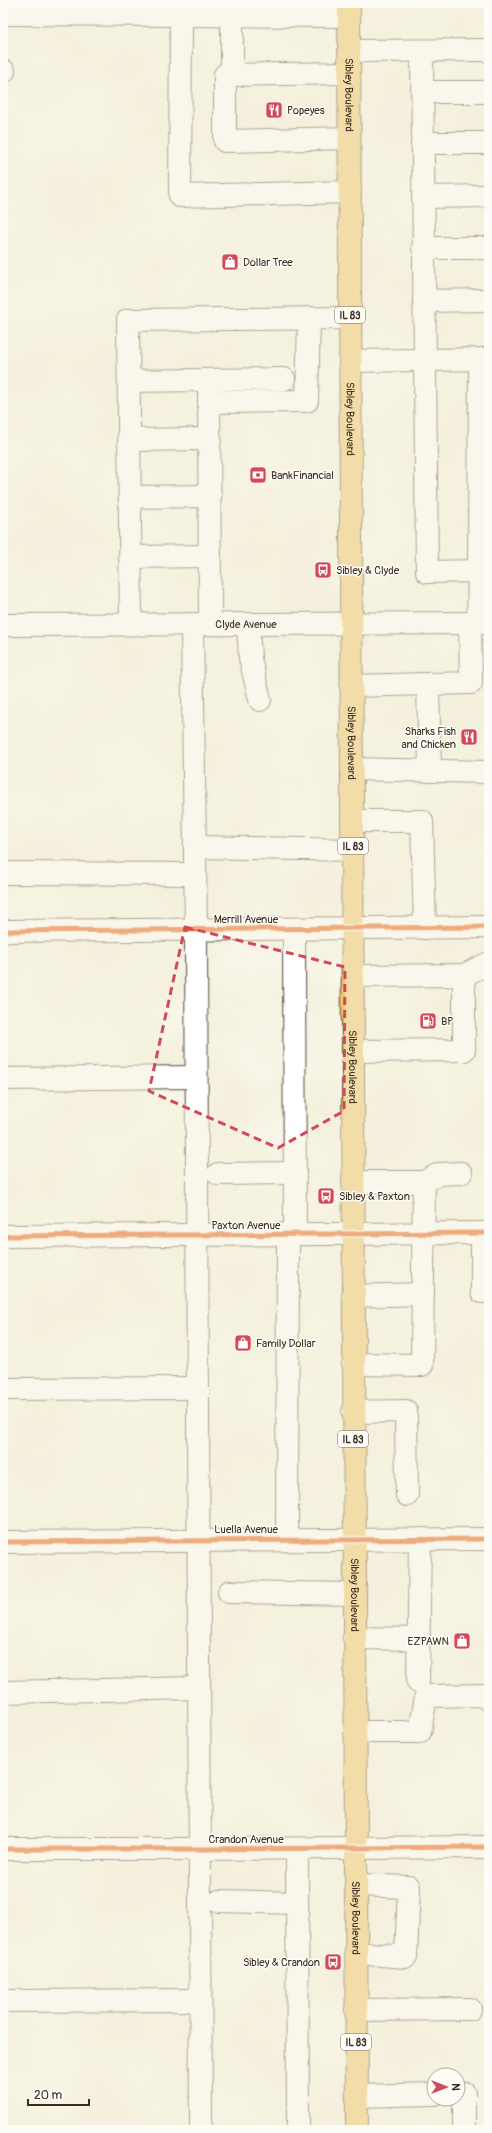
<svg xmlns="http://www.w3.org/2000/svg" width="492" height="2133" font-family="Pangolin,sans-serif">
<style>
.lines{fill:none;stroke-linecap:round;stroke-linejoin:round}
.minor-casing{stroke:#57483b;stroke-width:24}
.major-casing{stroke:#57483b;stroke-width:24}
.minor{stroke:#fff;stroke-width:22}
.major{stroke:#efc469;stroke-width:22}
.cycleway-casing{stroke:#fdfcf7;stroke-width:8}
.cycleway{stroke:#e8590c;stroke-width:5}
.marked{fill:none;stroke:#d1495b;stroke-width:3;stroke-dasharray:8 5;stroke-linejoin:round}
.labels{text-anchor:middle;stroke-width:3;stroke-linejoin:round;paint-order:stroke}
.shield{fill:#fdfcf7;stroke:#75695f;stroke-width:1}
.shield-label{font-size:10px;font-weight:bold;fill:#3b2a1e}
.street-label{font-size:11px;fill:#3b2a1e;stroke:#fdfcf7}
.poi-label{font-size:11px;fill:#3b2a1e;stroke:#fdfcf7;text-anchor:start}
</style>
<rect width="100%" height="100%" fill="#fdfcf7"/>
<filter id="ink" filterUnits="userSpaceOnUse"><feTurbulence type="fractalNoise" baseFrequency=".025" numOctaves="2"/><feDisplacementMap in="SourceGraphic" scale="8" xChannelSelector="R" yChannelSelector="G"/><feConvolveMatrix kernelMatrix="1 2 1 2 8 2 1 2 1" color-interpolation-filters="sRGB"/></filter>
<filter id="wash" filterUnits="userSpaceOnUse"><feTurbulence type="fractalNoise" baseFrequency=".012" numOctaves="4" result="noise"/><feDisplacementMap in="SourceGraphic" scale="16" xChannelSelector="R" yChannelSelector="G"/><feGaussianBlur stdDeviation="0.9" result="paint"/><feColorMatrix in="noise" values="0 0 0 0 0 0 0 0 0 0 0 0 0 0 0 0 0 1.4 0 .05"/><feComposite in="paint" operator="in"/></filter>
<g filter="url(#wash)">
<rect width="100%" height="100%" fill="#f4f0dd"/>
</g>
<g filter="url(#ink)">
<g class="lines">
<g class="minor-casing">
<g id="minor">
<path d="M3 14 349 16"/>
<path d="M181 15 180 196 350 192"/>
<path d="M349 51 489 50"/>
<path d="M422 51 427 572 479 571 480 360"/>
<path d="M3 71H4"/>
<path d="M349 73 225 75V141L349 138"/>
<path d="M232 75V16"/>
<path d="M422 92H489"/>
<path d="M422 143H489"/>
<path d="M423 197 489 196"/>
<path d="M423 248H489"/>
<path d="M424 301 489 300"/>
<path d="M350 361 489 359"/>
<path d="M209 380 210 624"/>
<path d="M129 381 284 379"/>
<path d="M209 402 307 401 309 318"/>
<path d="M129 440 210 439"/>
<path d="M130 497 210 496"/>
<path d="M130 557 210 556"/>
<path d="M478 623 479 571"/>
<path d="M131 624 128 320 350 318"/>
<path d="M192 624 196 930 201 2130"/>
<path d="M248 624 250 658 260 700"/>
<path id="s1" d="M3 625 489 623"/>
<path d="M428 684 471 683 470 623"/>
<path d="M351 686 428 684 430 771"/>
<path d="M352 769 488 772"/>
<path d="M352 821H422L425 928"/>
<path d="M195 847 353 850"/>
<path d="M3 873 195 874"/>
<path d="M294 929 295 1234"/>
<path d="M3 931 489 927"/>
<path d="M464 975 489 963"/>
<path d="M353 976 464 975V1050L353 1051"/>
<path d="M3 1079 196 1077"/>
<path d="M218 1174 295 1173"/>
<path d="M353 1182H424L422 1365 353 1364"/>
<path d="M424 1182 439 1174 461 1173"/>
<path d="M482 1233V1292"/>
<path d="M3 1236 489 1233"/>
<path d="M353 1296 423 1294"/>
<path d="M3 1389 198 1388"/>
<path d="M353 1412 406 1411 407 1495"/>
<path d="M287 1539 288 1234"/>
<path d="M3 1542 489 1539"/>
<path d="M229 1592 354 1594"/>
<path d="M354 1638 419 1639"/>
<path d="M418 1682 420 1539"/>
<path d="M3 1692 199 1688"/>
<path d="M355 1732H420L426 1696 482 1695 489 1700"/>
<path d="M3 1849H200L489 1847"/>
<path d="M297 1849 298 2130"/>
<path d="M356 1885 409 1887 406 1957 356 1953"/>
<path d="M219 1901 297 1903"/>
<path d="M3 2001 200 2000"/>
<path d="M356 2010 470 2009"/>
<path d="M458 2093H464V2130"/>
<path d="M357 2096 434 2094"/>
</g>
</g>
<g class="major-casing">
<g id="major">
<path id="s2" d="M349 3 357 2130"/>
</g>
</g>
<use href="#minor" class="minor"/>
<use href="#major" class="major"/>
<g class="cycleway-casing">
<path id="cycleway" d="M3 931 489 927
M3 1236 489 1233
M3 1542 489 1539
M3 1849H200L489 1847"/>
</g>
<use href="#cycleway" class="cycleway"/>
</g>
</g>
<path d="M0 0H492V2133H0ZM185 927 345 967 344 1111 278 1148 149 1091Z" fill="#f4f0dd" fill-opacity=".55" fill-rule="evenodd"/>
<path class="marked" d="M185 927 345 967 344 1111 278 1148 149 1091Z"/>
<defs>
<g id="restaurant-square" transform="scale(0.9)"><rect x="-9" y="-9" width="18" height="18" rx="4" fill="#d1495b" stroke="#fdfcf7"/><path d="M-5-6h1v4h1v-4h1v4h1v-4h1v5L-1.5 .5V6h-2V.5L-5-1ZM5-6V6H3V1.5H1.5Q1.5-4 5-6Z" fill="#fff"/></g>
<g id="shop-square" transform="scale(0.9)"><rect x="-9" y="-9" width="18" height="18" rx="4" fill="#d1495b" stroke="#fdfcf7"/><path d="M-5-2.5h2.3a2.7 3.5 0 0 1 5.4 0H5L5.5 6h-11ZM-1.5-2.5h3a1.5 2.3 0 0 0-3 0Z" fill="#fff"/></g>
<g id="bank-square" transform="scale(0.9)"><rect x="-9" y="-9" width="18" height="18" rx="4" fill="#d1495b" stroke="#fdfcf7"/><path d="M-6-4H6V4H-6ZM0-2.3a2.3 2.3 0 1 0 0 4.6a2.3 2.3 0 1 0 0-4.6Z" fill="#fff"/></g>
<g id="bus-square" transform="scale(0.9)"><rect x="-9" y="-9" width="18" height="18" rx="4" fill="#d1495b" stroke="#fdfcf7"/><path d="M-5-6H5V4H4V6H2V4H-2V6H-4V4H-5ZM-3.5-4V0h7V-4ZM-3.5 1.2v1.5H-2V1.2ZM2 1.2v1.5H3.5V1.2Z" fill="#fff"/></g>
<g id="fuel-square" transform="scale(0.9)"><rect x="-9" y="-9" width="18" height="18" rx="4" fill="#d1495b" stroke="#fdfcf7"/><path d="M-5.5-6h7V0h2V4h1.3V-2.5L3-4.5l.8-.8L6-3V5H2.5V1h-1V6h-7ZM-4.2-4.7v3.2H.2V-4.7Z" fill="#fff"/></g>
</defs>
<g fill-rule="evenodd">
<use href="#restaurant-square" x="274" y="110"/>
<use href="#shop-square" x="230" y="262"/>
<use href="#bank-square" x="258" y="475"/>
<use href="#bus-square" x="323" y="570"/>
<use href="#restaurant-square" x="469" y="737"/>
<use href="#fuel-square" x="428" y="1021"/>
<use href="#bus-square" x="326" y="1196"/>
<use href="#shop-square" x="243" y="1343"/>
<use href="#shop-square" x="462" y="1641"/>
<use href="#bus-square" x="333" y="1962"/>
</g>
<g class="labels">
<g class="shield">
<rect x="335" y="307" width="30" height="16" rx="3"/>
<rect x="338" y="838" width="30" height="16" rx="3"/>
<rect x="338" y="1431" width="30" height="16" rx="3"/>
<rect x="341" y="2034" width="30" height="16" rx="3"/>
</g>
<g class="shield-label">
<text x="350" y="319">IL 83</text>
<text x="353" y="850">IL 83</text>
<text x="353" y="1443">IL 83</text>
<text x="356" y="2046">IL 83</text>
</g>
<g class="street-label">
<text dy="4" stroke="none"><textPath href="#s2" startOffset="92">Sibley Boulevard</textPath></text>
<text dy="4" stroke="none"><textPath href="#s2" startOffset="416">Sibley Boulevard</textPath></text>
<text dy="4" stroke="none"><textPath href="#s1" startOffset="243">Clyde Avenue</textPath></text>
<text dy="4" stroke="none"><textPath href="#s2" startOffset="740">Sibley Boulevard</textPath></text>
<text x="246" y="923">Merrill Avenue</text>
<text dy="4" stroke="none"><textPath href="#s2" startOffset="1064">Sibley Boulevard</textPath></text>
<text x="246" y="1229">Paxton Avenue</text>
<text x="246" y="1533">Luella Avenue</text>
<text dy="4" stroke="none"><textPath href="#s2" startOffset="1592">Sibley Boulevard</textPath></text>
<text x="246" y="1843">Crandon Avenue</text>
<text dy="4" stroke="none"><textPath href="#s2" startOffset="1915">Sibley Boulevard</textPath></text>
</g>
<g class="poi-label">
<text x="287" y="114">Popeyes</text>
<text x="243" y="266">Dollar Tree</text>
<text x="271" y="479">BankFinancial</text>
<text x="336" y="574">Sibley &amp; Clyde</text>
<text x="456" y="735" text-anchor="end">Sharks Fish<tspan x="456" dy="13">and Chicken</tspan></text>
<text x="441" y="1025">BP</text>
<text x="339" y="1200">Sibley &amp; Paxton</text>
<text x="256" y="1347">Family Dollar</text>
<text x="449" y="1645" text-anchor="end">EZPAWN</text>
<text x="320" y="1966" text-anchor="end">Sibley &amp; Crandon</text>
</g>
</g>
<rect width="492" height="2133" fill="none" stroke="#fdfcf7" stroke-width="16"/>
<g transform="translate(446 2087) rotate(90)"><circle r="19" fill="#fdfcf7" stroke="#afa8a0"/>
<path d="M0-3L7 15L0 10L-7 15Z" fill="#d1495b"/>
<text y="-6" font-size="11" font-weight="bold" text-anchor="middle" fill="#3b2a1e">N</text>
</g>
<path d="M28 2099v6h61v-6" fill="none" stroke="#3b2a1e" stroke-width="2"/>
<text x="34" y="2099" font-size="12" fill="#3b2a1e" stroke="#fdfcf7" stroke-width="3" paint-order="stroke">20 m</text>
</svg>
